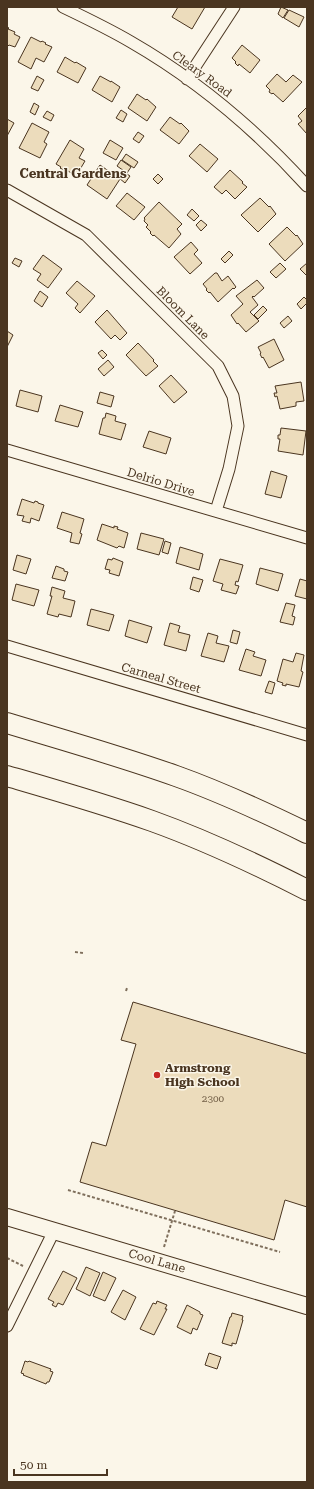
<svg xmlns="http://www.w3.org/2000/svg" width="314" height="1489" font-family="'Roboto Serif',serif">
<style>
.building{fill:#ecdcbc;stroke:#4a3520}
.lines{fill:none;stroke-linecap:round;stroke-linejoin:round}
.street-casing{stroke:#4a3520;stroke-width:13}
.secondary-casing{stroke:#4a3520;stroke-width:18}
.highway-casing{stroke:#4a3520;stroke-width:22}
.path{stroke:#7f6f5c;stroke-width:2;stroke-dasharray:3 2;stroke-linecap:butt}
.street{stroke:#fbf6e9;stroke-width:11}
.secondary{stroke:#fbf6e9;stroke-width:16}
.highway{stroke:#fbf6e9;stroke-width:20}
.poi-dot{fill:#c62828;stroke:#fbf6e9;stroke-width:1.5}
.labels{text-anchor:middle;stroke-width:3;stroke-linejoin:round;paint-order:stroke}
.number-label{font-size:10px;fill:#725f47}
.street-label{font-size:12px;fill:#4a3520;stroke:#fbf6e9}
.poi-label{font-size:12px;font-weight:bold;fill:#4a3520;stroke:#fbf6e9;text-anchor:start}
.neighbourhood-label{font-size:13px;font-weight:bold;fill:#4a3520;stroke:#fbf6e9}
</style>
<rect width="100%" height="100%" fill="#fbf6e9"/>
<path class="building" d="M178 7H205L192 29 172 17Z
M281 7 288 10 283 18 278 14Z
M289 10 304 17 299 27 284 18Z
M7 27 9 28 8 29 15 32 14 34 20 37 15 47 9 45 7 47Z
M31 37 41 42 42 41 46 43 45 44 52 47 44 62 36 58 31 69 18 62Z
M242 45 260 60 250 73 239 64 238 66 235 63 236 62 232 58Z
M65 57 75 63 76 62 86 68 78 83 57 72Z
M277 74 286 82 293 75 302 82 283 102 273 93 272 94 269 92 270 90 266 86Z
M37 76 44 80 38 91 31 88Z
M100 76 111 82V81L120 87 112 102 92 90Z
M137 94 146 100 147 99 156 107 147 121 128 108Z
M34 103 39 106 35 115 30 112Z
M307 107V134L298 124 302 121 298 116Z
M121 110 127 114 123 122 116 118Z
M47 111 54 115 51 121 43 117Z
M170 117 180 124 181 123 189 131 179 144 160 130Z
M7 119 14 123 7 136Z
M32 123 49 132 44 142 47 144 40 158 19 148Z
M138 132 144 136 139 143 133 139Z
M70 140 84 149 79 158 85 161 76 176 65 169 64 170 60 168 61 167 56 164Z
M110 140 123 148 116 160 103 153Z
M200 144 218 159 207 172 189 156Z
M126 154 138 162 134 168 122 160Z
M121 160 131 167 127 173 117 166Z
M100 165 120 179 107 199 87 185Z
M230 170 243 182 242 183 247 187 235 199 226 190 222 194 214 187Z
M124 172 130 176 125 183 119 178Z
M158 174 163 179 158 184 153 179Z
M127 193 145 207 134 220 116 206Z
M260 198 269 207 270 206 276 214 258 232 241 215Z
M159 202 182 224 177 229 181 234 169 248 154 235 153 236 150 233 151 232 146 227 148 225 144 221 145 219 144 218Z
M192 209 199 216 194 221 187 215Z
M201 220 207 225 201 231 196 225Z
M287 227 296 236 297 235 303 244 285 261 269 244Z
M191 242 198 250 194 254 202 263 190 274 174 257Z
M229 251 233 255 225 263 221 259Z
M43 255 62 269 48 288 37 280 41 274 33 269Z
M15 258 22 261 19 267 12 263Z
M280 263 286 269 276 278 270 272Z
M307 263V276L300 269Z
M215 273H217L222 281 228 276 236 287 234 289 233 288 218 302 210 292 209 293 206 290 207 289 203 284Z
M257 280 264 288 254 297 253 296 252 297 258 305 250 312 259 321 246 332 238 323 237 324 231 315 243 304 236 296Z
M77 281 95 296 80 313 75 308 78 304 66 293Z
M40 291 48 297 42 307 34 301Z
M304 297 307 300V303L301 309 297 304Z
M263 306 267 310 258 319 254 315Z
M107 310 127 333 120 340 115 335 111 339 95 322Z
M288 316 292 321 284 328 280 323Z
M7 331 13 335 7 347Z
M274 339 284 360 269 368 263 357 262 358 260 354 261 353 258 347Z
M138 343 154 360 153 361 158 366 146 376 126 355Z
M102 350 107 355 103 359 98 353Z
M108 360 114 367 104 376 98 369Z
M171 375 187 392 174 403 159 386Z
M301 382 304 401 296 402V406L280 409 277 396 275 397 274 393H277L275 386Z
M20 390 42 396 38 412 16 406Z
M100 392 114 396 111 407 97 403Z
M60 405 83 412 78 427 55 421Z
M106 413 116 416 115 421 126 424 121 440 99 434 103 418H105Z
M281 428 306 431 303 455 278 451 280 439H278V435H280Z
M149 431 171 438 166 454 143 447Z
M271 471 287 476 281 498 265 494Z
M22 499 34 503 35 501 38 502V503L44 505 39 521 31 518 30 523 22 521 24 516 17 515Z
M62 512 84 519 80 533 82 534 79 544 70 542 72 533 57 528Z
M102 524 114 528V526L118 527 117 529 128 533 124 548 119 546 117 548 97 540Z
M141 533 164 539 159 555 137 549Z
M165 541 171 543 168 554 162 552Z
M180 547 203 554 199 570 176 563Z
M17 555 31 559 26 574 13 570Z
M113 558 123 562 119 576 109 573 110 570 105 569 108 559 112 560Z
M220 559 243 565 238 582 236 581 235 585 239 586 236 594 221 590 223 584 213 581Z
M56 566 64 569V571L68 572 65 581 52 578Z
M260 568 283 574 278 591 256 584Z
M193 577 203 580 199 592 190 589Z
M300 579 307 581V599L295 596Z
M16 584 39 590 34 606 12 600Z
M52 587 65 591 63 598 75 601 71 617 59 614 58 617 47 614 52 596H50Z
M286 603 295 605 292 616 295 617 293 625 280 622Z
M91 609 114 615 109 631 87 625Z
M129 620 152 627 147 643 125 636Z
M170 623 180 626 178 632 190 635 186 651 164 645Z
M233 630 240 632 237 644 230 642Z
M208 633 218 636 216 643 229 646 224 662 201 656Z
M246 649 255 652 253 656 266 660 261 676 239 670Z
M296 653 304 655 301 671 303 672 299 687 286 684V686L282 685 283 683 277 681 283 659 293 662Z
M269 681 275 683 272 694 265 692Z
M133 1002 307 1054V1207L285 1200 274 1240 80 1182 92 1142 106 1146 136 1044 121 1040Z
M86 1267 100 1273 90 1296 76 1289Z
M63 1271 77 1278 63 1305 58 1303 56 1307 52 1305 54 1302 48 1299Z
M103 1272 116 1278 105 1301 93 1296Z
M123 1290 136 1297 125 1320 111 1312Z
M157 1301 167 1305 165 1309H167L154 1335 140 1329 153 1303 156 1304Z
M187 1305 200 1312V1314L203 1315 197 1330 193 1328 191 1334 177 1327Z
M232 1313 243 1316 242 1320H243L236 1344 232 1343V1346L222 1343 230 1317H231Z
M209 1353 221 1357 217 1369 205 1365Z
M25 1361 28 1362 29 1361 51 1369 50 1371 53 1372 49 1382H47L46 1384 23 1375 24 1374 21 1373Z"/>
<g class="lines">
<g class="street-casing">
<path id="street" d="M63 7C86 18 109 29 131 42 197 80 256 130 307 186
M187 79 234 7
M7 190 86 235 218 366 233 396 238 426 229 469 216 511
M7 450 307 538
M7 646 307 735
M7 1326 54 1231"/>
</g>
<g class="secondary-casing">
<path id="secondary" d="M7 1217 307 1306"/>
</g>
<g class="highway-casing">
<path id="highway" d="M7 723C63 740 120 756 176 776 221 792 264 812 307 833
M7 776C55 790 104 804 152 821 205 840 256 864 307 890"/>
</g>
<path class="path" d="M75 952 83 953
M126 991 127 988
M68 1190 280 1252
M164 1247 175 1211
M7 1258 23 1266"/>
<use href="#street" class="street"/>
<use href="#secondary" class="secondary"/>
<use href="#highway" class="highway"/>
</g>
<circle class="poi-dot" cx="157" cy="1075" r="4"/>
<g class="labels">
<g class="number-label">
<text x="213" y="1102">2300</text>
</g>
<g class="street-label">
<text transform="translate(202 74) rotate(36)" y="4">Cleary Road</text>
<text transform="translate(183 313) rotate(45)" y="4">Bloom Lane</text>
<text transform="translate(161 482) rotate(17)" y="4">Delrio Drive</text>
<text transform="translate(161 678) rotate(16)" y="4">Carneal Street</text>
<text transform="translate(157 1261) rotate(16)" y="4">Cool Lane</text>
</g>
<g class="poi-label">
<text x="165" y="1072">Armstrong<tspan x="165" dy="14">High School</tspan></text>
</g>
<g class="neighbourhood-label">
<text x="73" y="178">Central Gardens</text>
</g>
</g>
<rect width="314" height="1489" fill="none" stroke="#4a3520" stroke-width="16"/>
<path d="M14 1469v6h93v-6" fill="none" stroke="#4a3520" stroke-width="2"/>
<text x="20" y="1469" font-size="12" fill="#4a3520" stroke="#fbf6e9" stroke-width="3" paint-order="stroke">50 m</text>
</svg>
